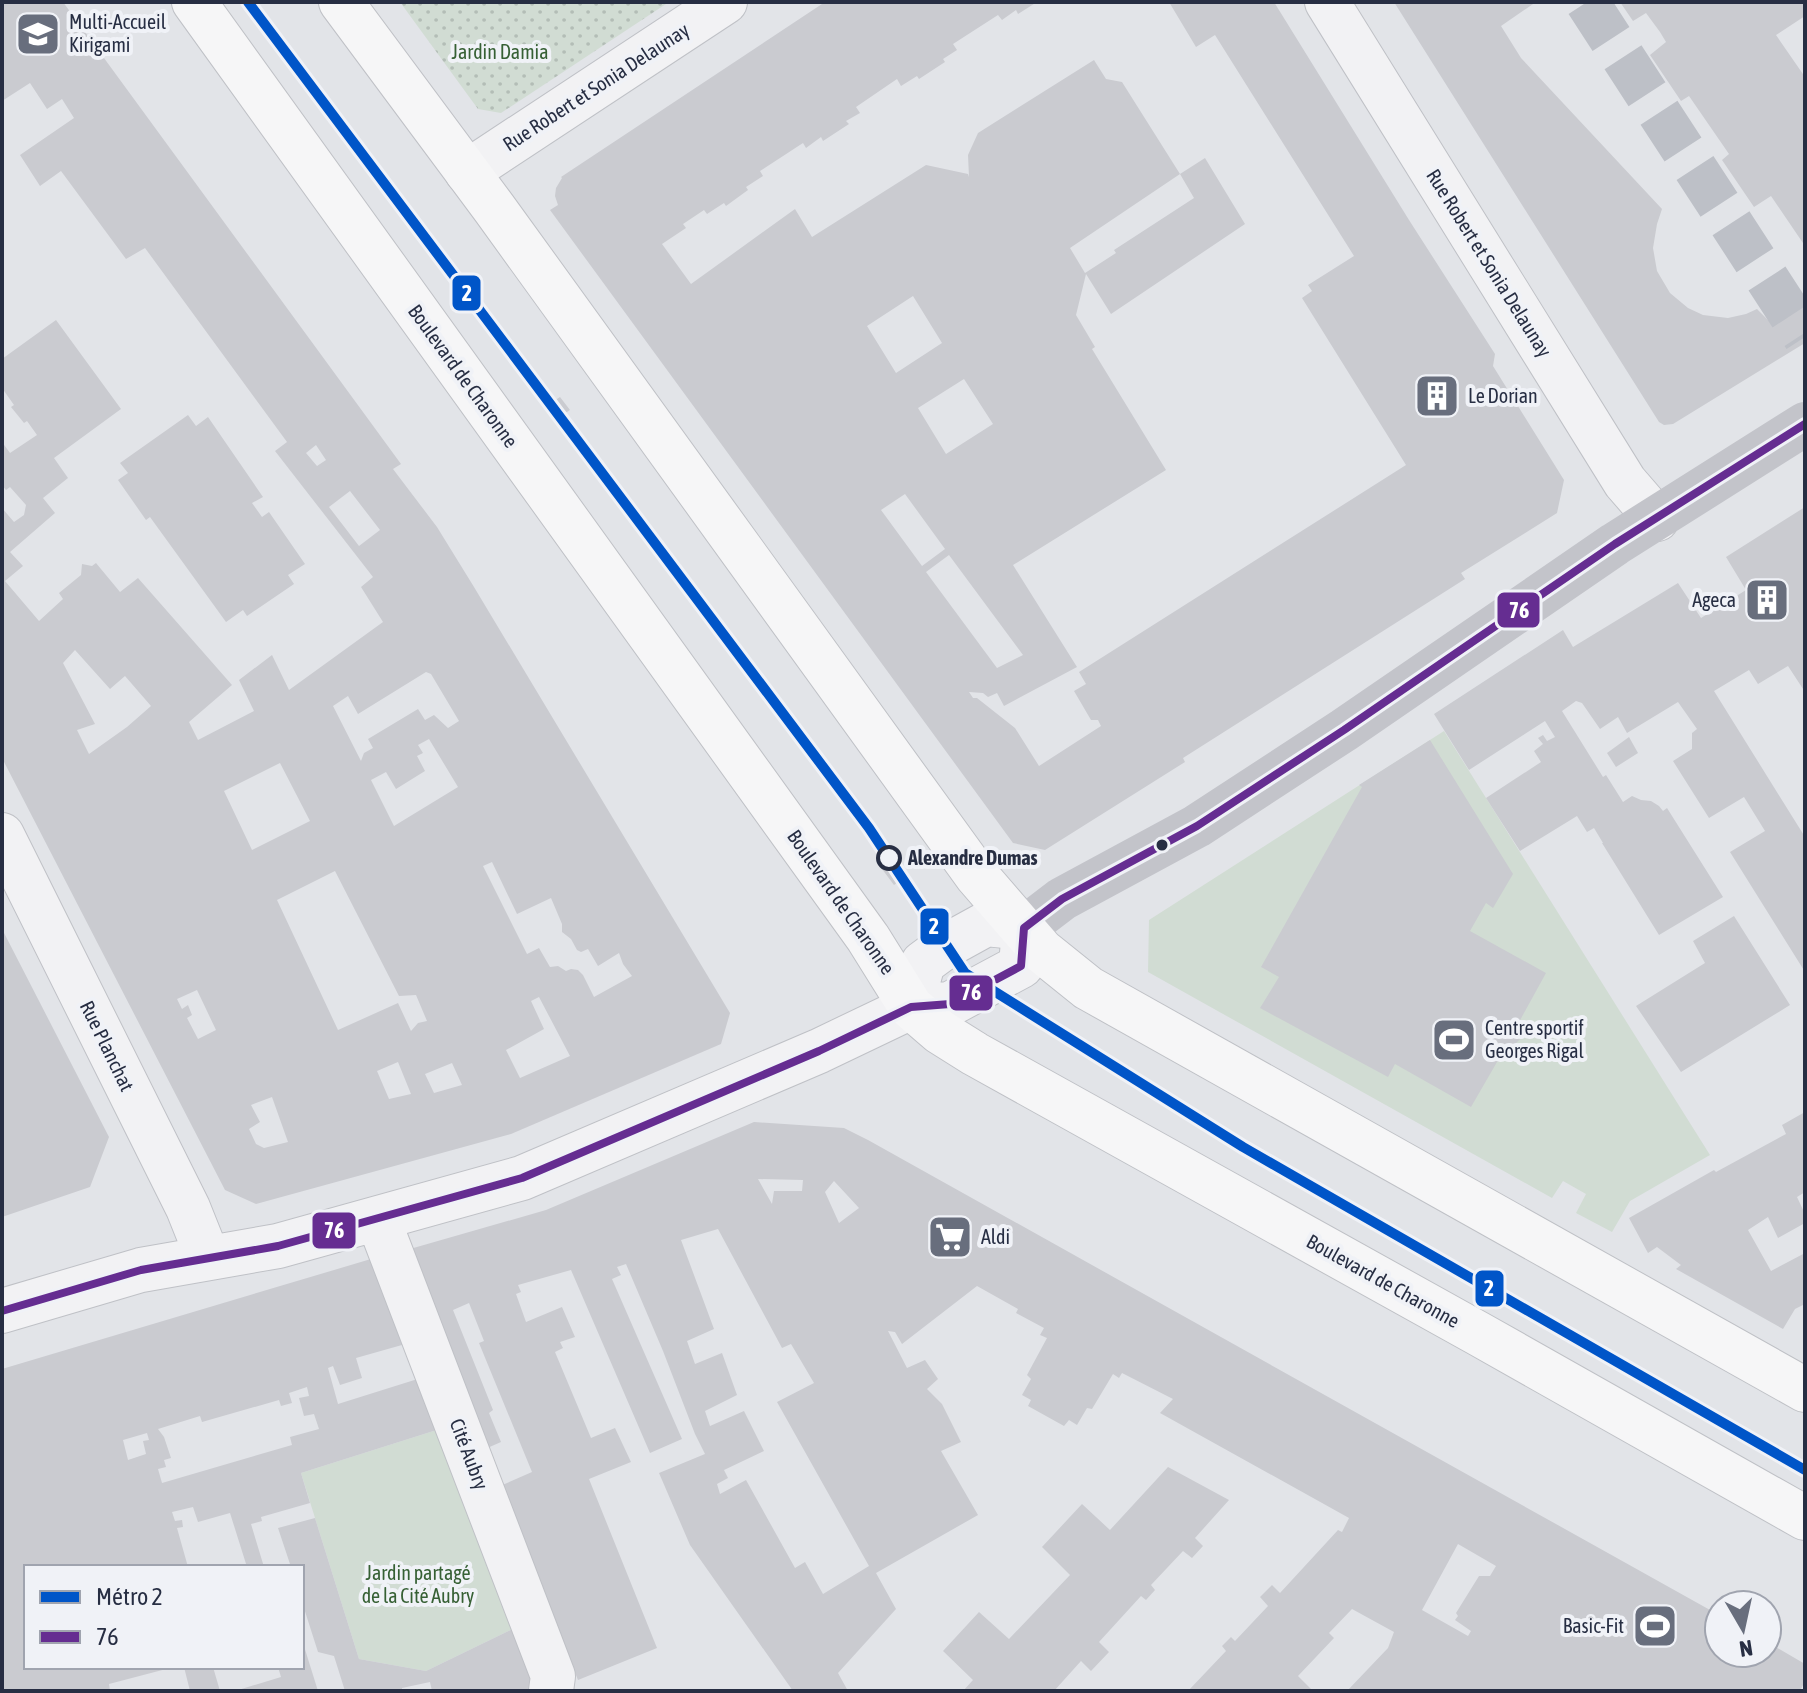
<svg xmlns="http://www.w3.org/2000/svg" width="1807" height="1693" font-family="'Asap Condensed',sans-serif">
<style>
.green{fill:#d1dcd3}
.park{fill:url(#park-dots)}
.building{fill:#cacbd0;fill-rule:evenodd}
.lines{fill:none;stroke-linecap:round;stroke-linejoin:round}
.street-tunnel{stroke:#bdc0c7;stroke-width:44;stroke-dasharray:44 22;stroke-linecap:butt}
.street-casing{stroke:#bfc1c6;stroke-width:46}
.primary-casing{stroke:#bfc1c6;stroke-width:46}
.street{stroke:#f2f2f4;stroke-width:44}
.secondary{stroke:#c3c4ca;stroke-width:44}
.primary{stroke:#f6f6f7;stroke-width:44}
.bus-1-casing{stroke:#f0f2f7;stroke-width:14}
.bus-1{stroke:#652d91;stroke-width:8}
.metro-1-casing{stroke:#f0f2f7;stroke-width:16}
.metro-1{stroke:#0055c8;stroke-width:10}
.bus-dot{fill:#272e43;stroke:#f0f2f7;stroke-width:3}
.stop-dot{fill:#f0f2f7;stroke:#272e43;stroke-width:4}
.labels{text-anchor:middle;stroke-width:8;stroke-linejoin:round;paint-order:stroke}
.poi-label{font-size:20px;fill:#272e43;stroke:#f0f2f7;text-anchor:start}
.park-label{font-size:20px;fill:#366034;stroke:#f0f2f7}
.street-label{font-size:20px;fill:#272e43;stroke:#f0f2f7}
.stop-label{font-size:20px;font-weight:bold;fill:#272e43;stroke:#f0f2f7;text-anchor:start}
.line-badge{stroke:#f0f2f7;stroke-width:3}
.badge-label{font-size:22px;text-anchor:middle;font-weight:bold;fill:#fff}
</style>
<defs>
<pattern id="park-dots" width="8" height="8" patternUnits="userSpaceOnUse" patternTransform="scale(2)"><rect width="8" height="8" fill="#d1dcd3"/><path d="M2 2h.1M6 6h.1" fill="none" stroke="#b3bdb6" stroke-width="1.8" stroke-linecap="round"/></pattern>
</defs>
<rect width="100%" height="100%" fill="#e2e4e8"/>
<path class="green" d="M1444 731 1710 1155 1630 1201 1612 1232 1576 1213 1586 1194 1563 1181 1552 1198 1148 972 1149 920Z
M443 1428 519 1626 426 1671 359 1659 301 1473Z"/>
<path class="park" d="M400 2H669L501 113 478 109Z"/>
<path class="building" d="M2 2H63L401 464 393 469 437 527 474 587 730 1013 721 1044 511 1134 256 1204 225 1190 2 758V508L14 522 24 515 26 505 10 487 6 490 2 485V442L10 453 37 435 27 421 24 423 11 407 14 405 2 388V359L56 320 121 409 54 458 68 478 43 498 55 513 10 552 23 566 5 581 39 621 63 599 59 593 81 575 82 564 92 566 96 563 120 592 138 578 232 685 189 722 198 740 254 711 239 680 272 655 289 690 383 622 361 587 373 577 275 451 287 442 145 248 126 259 61 171 40 186 20 155 74 118 62 99 47 109 30 83 2 101ZM316 445 326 460 317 466 306 453ZM350 491 380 530 359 546 329 507ZM75 650 110 689 125 676 151 706 127 727 89 754 77 730 95 724 63 663ZM426 672 431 674 459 721 448 728 434 715 425 720 418 709 368 739 373 748 364 753 361 761 333 706 348 696 358 714ZM429 739 458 787 394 826 371 780 386 772 396 789 425 771 417 756 423 753 418 745ZM280 763 310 821 252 850 224 791ZM492 862 517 914 551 898 562 924V932L571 939 577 950 581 952 588 949 598 966 619 953 623 964 632 976 594 997 583 975 578 970 571 969 566 971 558 966 550 967 539 948 527 954 483 866ZM335 871 399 996 416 995 427 1021 418 1023 411 1031 398 1003 338 1030 277 900ZM197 990 216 1030 198 1039 187 1018 192 1015 188 1005 182 1009 177 999ZM539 997 570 1056 520 1078 506 1050 544 1029 531 1001ZM398 1062 411 1094 389 1099 377 1071ZM452 1063 462 1085 434 1093 425 1074ZM272 1097 288 1142 264 1148 256 1144 249 1129 260 1122 251 1105Z
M825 2H1037L1018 14 1016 10 1002 20 998 15 953 44 957 50 943 59 945 62 919 79 917 76 901 86 897 79 856 107 860 113 846 121 849 124 823 141 821 137 806 148 803 143 760 171 763 176 746 187 748 190 726 206 724 203 707 214 704 210 683 224 686 228 662 244 691 284 795 209 812 237 926 165 968 174 969 177 968 155 978 133 1094 60 1106 79 1122 82 1180 174 1205 158 1245 224 1111 314 1086 274 1076 315 1095 347 1092 349 1166 470 1013 565 1077 667 1004 706 997 693 988 697 983 693 969 692 973 698H977L1015 728 1039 766 1101 726 1098 720H1091L1074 691 1086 684 1079 672 1406 465 1302 298 1312 291 1308 285 1354 256 1215 35 1196 47 1169 2H1274L1409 220 1495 354 1493 366 1564 480 1557 513 1461 573 1465 579 1183 758 1185 762 1045 850 1013 843 550 210 558 205 555 196 556 188 562 178 561 177ZM1180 174 1194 198 1114 250 1116 253 1085 273 1070 248ZM913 296 942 343 896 373 867 326ZM964 379 993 424 946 454 918 408ZM905 494 945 549 922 566 881 510ZM949 555 1023 655 997 668 926 572Z
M1394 2H1536L1501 26 1521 58 1662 209 1657 224 1653 248 1657 271 1670 293 1688 308 1703 315 1728 318 1746 314 1757 309 1769 321 1805 298V343L1673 424 1664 425 1659 422Z
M1620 2H1805V16L1776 35 1805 77V246L1771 196 1754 207 1722 160 1729 154 1689 96 1681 101 1650 55 1666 42 1660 32 1646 13 1633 21Z
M560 397 570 410 558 418 548 405Z
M188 415 196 426 208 417 263 497 252 503 262 517 269 512 305 564 288 575 294 584 247 616 243 610 226 622 150 517 146 520 118 480 128 473 120 463Z
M1805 507V692L1788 666 1758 684 1749 670 1714 691 1805 837V972L1730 852 1765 831 1744 797 1709 818 1673 761 1692 749V733L1697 729 1678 702 1627 733 1618 717 1600 729 1582 703 1576 701 1562 711 1603 777 1606 775 1623 802 1632 796 1641 800 1651 801 1659 806 1663 811 1667 808 1723 897 1659 935 1602 843H1603L1594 828 1587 832 1577 816 1520 851 1486 798 1541 762 1534 751 1543 744 1538 738 1543 735 1547 741 1555 737 1545 721 1469 770 1434 714 1563 630 1573 647 1678 583 1701 618 1746 590 1726 557Z
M1629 737 1638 753 1616 767 1607 753Z
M1430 740 1513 874 1493 908 1486 903 1470 931 1546 973 1513 1033 1521 1038 1498 1062H1497L1471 1107 1395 1064 1388 1077 1260 1008 1279 977 1261 967 1362 787 1359 785Z
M890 863 902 879 894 885 882 869Z
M1734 916 1790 1005 1681 1072 1636 1006 1705 963 1693 941Z
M2 929 109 1137 90 1187 2 1217Z
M1805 1112V1192L1797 1197 1805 1214V1223L1778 1238 1768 1217 1748 1230 1771 1271 1805 1253V1304L1795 1309 1783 1329 1676 1269 1681 1265 1657 1247 1648 1253 1629 1218 1714 1170 1716 1172 1786 1134 1782 1125Z
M754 1122 844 1128 868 1140 1719 1615V1653H1767V1642L1805 1664V1681L1800 1691H1347L1388 1648 1394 1632 1352 1609 1329 1633 1334 1638 1298 1676 1313 1691H1188L1226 1651 1222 1646 1231 1637 1235 1641 1268 1606 1260 1597 1272 1585 1280 1593 1338 1530 1342 1532 1349 1518 1160 1413 1173 1399 1122 1373 1119 1378 1113 1374 1092 1409 1087 1408 1077 1425 1069 1420 1064 1426 1028 1406 1031 1400 1022 1395 1031 1379 1027 1375 1047 1338 1040 1335 1044 1328 1016 1313 1018 1309 977 1286 902 1344 895 1332 888 1331 907 1368 925 1360 938 1379 927 1389 942 1404 961 1442 941 1451 978 1515 876 1573 896 1609 838 1673 848 1691H793L690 1545 659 1473 705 1454 695 1434 663 1351 626 1264 617 1267 621 1275 612 1279 682 1439 650 1453 571 1270 518 1285 521 1292 516 1294 526 1322 562 1307 575 1337 560 1342 563 1348 555 1352 591 1438 615 1428 631 1462 589 1479 657 1648 578 1680 500 1486 532 1472 479 1343 484 1341 469 1303 453 1310 493 1410 489 1413 501 1442 485 1449 403 1251 546 1210ZM758 1179 803 1180 802 1191H774L772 1204ZM834 1181 859 1208 839 1223 825 1192ZM718 1229 782 1348 791 1344 814 1383 777 1402 869 1566 823 1594 805 1562 795 1568 746 1480 720 1494 717 1484 728 1478 724 1470 764 1451 744 1411 710 1426 705 1411 737 1395 722 1353 695 1364 687 1341 714 1329 681 1240ZM1458 1544 1496 1566 1490 1576H1479L1456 1613 1458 1616 1455 1620 1471 1631 1468 1636 1422 1610Z
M381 1256 409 1343 356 1358 362 1378 340 1385 333 1366 328 1368 338 1404 424 1377 443 1428 301 1473 310 1503 261 1517 262 1521 251 1524 264 1567H247L230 1513 198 1522 193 1507 172 1512 175 1521 182 1520 183 1527 177 1528 188 1567H26V1667L170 1668 109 1684 110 1691H2V1369ZM307 1387 309 1396 299 1398 304 1416 314 1414 319 1429 290 1437 292 1445 162 1483 158 1469 166 1467 164 1460 171 1458 164 1437 158 1429 200 1416 202 1422 279 1400 281 1406 292 1403 289 1393ZM147 1433 149 1440 143 1441 146 1454 128 1460 123 1440Z
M1168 1467 1229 1500 1195 1538 1203 1546 1192 1558 1183 1551 1151 1585 1155 1590 1146 1600 1141 1596 1099 1642 1109 1652 1091 1671 1081 1661 1054 1691H963L973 1680 943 1651 979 1612 1009 1639 1070 1575 1042 1547 1082 1504 1110 1530Z
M315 1518 359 1659 426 1671 519 1626 529 1653 533 1691H432L430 1682 402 1688V1691H345L334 1656 318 1652 302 1602V1567H291L278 1528Z
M303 1643 318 1691H235L281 1677 278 1667H302Z
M184 1667H213L220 1691H190Z"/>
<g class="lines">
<path class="street-tunnel" d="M1587 2 1805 337"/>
<g class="street-casing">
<path id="street" d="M1327 2 1625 482 1657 519
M467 172 725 2
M2 835 188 1208 208 1258
M378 1219 553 1676 551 1691
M2 1311 141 1270 278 1246 522 1178 819 1051 911 1007 950 1004 1021 966 1024 928 986 924 946 946 923 963 911 1007"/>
</g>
<g class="primary-casing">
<path id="primary" d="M194 2 868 938 911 1007 940 1032 975 1054 1479 1334 1805 1518
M341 2 494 208 977 876 1042 951 1088 988 1805 1390"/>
</g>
<use href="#street" class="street"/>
<path class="secondary" d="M1024 928 1062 899 1197 826 1344 730 1615 544 1805 424"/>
<use href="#primary" class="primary"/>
<g class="bus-1-casing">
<path id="bus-1" d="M2 1311 141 1270 278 1246 522 1178 819 1051 911 1007 950 1004 1021 966 1024 928 1062 899 1197 826 1344 730 1615 544 1805 424"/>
</g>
<use href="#bus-1" class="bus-1"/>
<g class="metro-1-casing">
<path id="metro-1" d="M248 2 869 828 965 973 1243 1147 1805 1470"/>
</g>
<use href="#metro-1" class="metro-1"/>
</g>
<defs>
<g id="school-square" transform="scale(2.3)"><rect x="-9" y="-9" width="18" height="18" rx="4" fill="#686e7d" stroke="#f0f2f7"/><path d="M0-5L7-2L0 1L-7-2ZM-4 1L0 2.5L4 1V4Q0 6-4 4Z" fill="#fff"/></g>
<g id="building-square" transform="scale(2.3)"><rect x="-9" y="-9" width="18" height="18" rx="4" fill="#686e7d" stroke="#f0f2f7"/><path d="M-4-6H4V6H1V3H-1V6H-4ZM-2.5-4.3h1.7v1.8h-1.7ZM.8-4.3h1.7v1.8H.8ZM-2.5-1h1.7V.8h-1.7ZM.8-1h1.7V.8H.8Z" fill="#fff"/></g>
<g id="stadium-square" transform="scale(2.3)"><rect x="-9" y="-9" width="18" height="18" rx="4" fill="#686e7d" stroke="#f0f2f7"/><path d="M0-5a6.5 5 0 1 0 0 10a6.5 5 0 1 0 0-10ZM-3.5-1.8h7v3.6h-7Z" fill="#fff"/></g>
<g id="supermarket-square" transform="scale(2.3)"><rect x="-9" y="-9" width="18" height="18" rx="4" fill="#686e7d" stroke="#f0f2f7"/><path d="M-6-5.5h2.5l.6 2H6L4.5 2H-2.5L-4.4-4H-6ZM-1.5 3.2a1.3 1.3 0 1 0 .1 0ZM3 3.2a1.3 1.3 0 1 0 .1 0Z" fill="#fff"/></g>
</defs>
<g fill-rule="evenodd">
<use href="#school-square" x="38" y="34"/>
<use href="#building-square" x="1437" y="396"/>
<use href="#building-square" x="1767" y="600"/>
<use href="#stadium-square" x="1454" y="1040"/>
<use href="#supermarket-square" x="950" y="1237"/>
<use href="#stadium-square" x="1655" y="1626"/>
</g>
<circle class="bus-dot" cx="1162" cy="845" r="7"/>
<circle class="stop-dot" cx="889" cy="858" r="11"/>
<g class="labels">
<g class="poi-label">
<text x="69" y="29">Multi-Accueil<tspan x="69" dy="23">Kirigami</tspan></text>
<text x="1468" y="403">Le Dorian</text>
<text x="1736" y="607" text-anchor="end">Ageca</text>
<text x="1485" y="1035">Centre sportif<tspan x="1485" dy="23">Georges Rigal</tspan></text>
<text x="981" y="1244">Aldi</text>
<text x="1624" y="1633" text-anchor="end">Basic-Fit</text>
</g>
<g class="park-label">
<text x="500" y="59">Jardin Damia</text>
<text x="418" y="1580">Jardin partagé<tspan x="418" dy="23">de la Cité Aubry</tspan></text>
</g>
<g class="street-label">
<text transform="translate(596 87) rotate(-33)" y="7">Rue Robert et Sonia Delaunay</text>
<text transform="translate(1489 263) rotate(58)" y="7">Rue Robert et Sonia Delaunay</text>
<text transform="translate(463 376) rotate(54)" y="7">Boulevard de Charonne</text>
<text transform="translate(841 902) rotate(55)" y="7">Boulevard de Charonne</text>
<text transform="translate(107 1046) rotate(64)" y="7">Rue Planchat</text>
<text transform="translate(1383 1281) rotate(29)" y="7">Boulevard de Charonne</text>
<text transform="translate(469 1454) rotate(69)" y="7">Cité Aubry</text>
</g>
<g class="stop-label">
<text x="908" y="865">Alexandre Dumas</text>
</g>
</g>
<g class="line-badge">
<rect x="451" y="274" width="31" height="38" rx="8" fill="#0055c8"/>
<rect x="1496" y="591" width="45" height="38" rx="8" fill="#652d91"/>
<rect x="919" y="907" width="31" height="39" rx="8" fill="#0055c8"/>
<rect x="948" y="974" width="46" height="38" rx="8" fill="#652d91"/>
<rect x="311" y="1211" width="46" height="39" rx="8" fill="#652d91"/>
<rect x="1474" y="1269" width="31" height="39" rx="8" fill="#0055c8"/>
</g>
<g class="badge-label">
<text x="467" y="301">2</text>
<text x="1519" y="618">76</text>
<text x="934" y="934">2</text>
<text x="971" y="1000">76</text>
<text x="334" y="1238">76</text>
<text x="1489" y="1296">2</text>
</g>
<rect width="1807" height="1693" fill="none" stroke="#272e43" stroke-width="8"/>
<rect x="24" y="1565" width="280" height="104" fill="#f0f2f7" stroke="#a0a4af" stroke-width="2"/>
<rect x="40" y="1591" width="40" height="12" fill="#0055c8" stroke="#a0a4af" stroke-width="2"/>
<text x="96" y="1605" font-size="24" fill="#272e43">Métro 2</text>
<rect x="40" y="1631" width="40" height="12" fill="#652d91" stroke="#a0a4af" stroke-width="2"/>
<text x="96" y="1645" font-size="24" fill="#272e43">76</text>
<g transform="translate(1743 1629) rotate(171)"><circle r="38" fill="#f0f2f7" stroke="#a0a4af" stroke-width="2"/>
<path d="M0-6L14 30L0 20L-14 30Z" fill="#686e7d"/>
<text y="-12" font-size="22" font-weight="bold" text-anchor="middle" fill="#272e43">N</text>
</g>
</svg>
